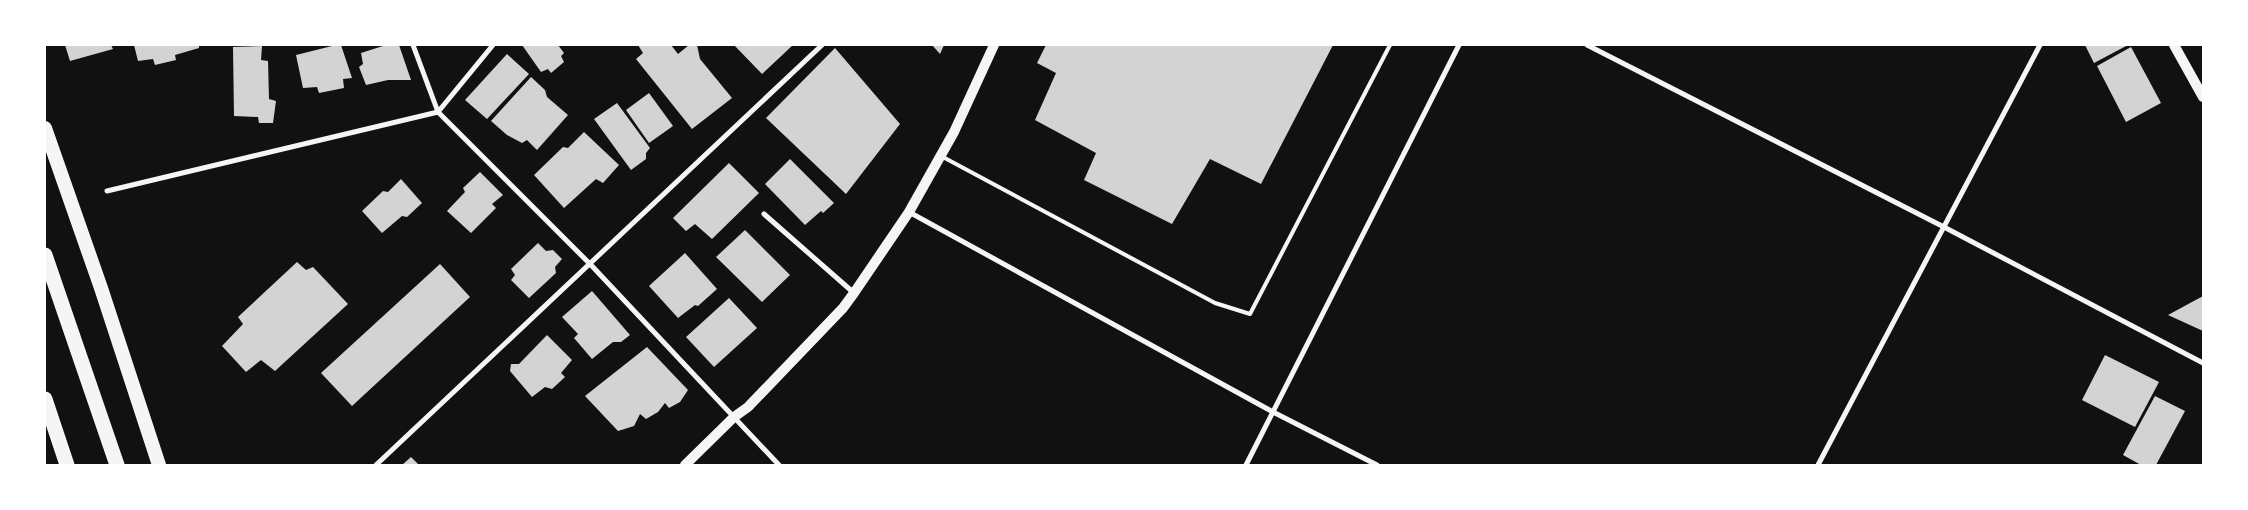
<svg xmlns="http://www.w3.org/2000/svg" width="2248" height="510" font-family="Commissioner,sans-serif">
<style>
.building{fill:#d3d3d3}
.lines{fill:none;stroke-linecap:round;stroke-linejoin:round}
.service{stroke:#f5f5f5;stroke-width:4}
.minor{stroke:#f5f5f5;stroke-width:5}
.secondary{stroke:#f5f5f5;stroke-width:10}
.trunk{stroke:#f5f5f5;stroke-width:14}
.motorway{stroke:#f5f5f5;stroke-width:15}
</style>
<rect width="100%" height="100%" fill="#111"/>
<path class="building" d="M65 45H111L113 49 70 61Z
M134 45H199V48L175 55 176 60 155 65 153 59 138 61Z
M336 45H341L352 78 343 79 344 88 319 93 317 87 303 88 296 55Z
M386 45H399L411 80H388L366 85 359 67 363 64 361 53Z
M522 45H558L564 53 561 56 564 62 551 73 548 69 541 72Z
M638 45H671L678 54 689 45H697L700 59 732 98 692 129 636 59 643 53Z
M734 45H793L762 74Z
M932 45H944L940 54Z
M1046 45H1333L1261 184 1210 159 1172 224 1084 180 1096 153 1035 120 1056 73 1037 63Z
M2085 45H2128L2094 63Z
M262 46 261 60 268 61 269 99 276 101 273 123H259L258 117 234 116 233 47Z
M2131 47 2161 103 2126 122 2097 66Z
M835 48 900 124 846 194 766 118Z
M507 54 529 74 487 119 465 100Z
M531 77 545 90 547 97 568 115 537 150 527 140 522 143 507 135 491 121Z
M649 93 673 126 649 143 626 110Z
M617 103 650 148 646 153V159L631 170 594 119Z
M584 132 619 165 603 183 596 179 564 208 534 175 563 147 568 148Z
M790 159 834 203 823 213 821 211 805 225 765 184Z
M729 163 759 193 712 239 695 224 686 231 673 218Z
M480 172 503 195 492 204 496 208 471 233 447 211 465 192 463 188Z
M401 179 422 203 407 217 402 216 382 233 362 211 383 191 388 192Z
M745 230 790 275 762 302 716 257Z
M538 243 546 251 553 250 562 259 555 267 556 273 529 298 511 280 515 275 511 269Z
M685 253 717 289 698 306 695 305 678 318 649 286Z
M297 262 306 270 313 267 348 304 275 371 261 360 246 372 222 346 243 324 238 317Z
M440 264 470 297 352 406 321 373Z
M592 291 630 335 621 342H613L592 359 574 338 578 334 562 317Z
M2203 296V331L2168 315Z
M729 298 757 328 714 367 686 337Z
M547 335 572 360 561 373 565 377 552 389 545 387 532 397 510 371 511 364H519Z
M647 347 688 390 680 402 669 408 665 403 658 412 646 419 640 414 634 426 618 431 585 396Z
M2105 355 2159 382 2135 427 2082 400Z
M2155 396 2185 411 2156 465H2141L2123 455Z
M411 457 419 465H402Z"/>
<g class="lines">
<path class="service" d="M941 156 1215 303 1250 314 1390 45"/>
<path class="minor" d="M413 45 438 112 591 265 779 465
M1587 45 1942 226 2203 363
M107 191 438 112 493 45
M909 212 1273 412 1377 465
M764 214 854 293
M376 465 822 45
M1246 465 1459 45
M1818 465 2040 45"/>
<path class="secondary" d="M2174 45 2203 97
M685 465 734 417 748 407 843 308 854 293 909 212 954 132 994 45"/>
<path class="trunk" d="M45 128 101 288 159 465"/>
<path class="motorway" d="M45 255 117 465
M45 399 67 465"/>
</g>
<rect width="2248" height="510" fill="none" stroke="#ffffff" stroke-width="92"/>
</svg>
